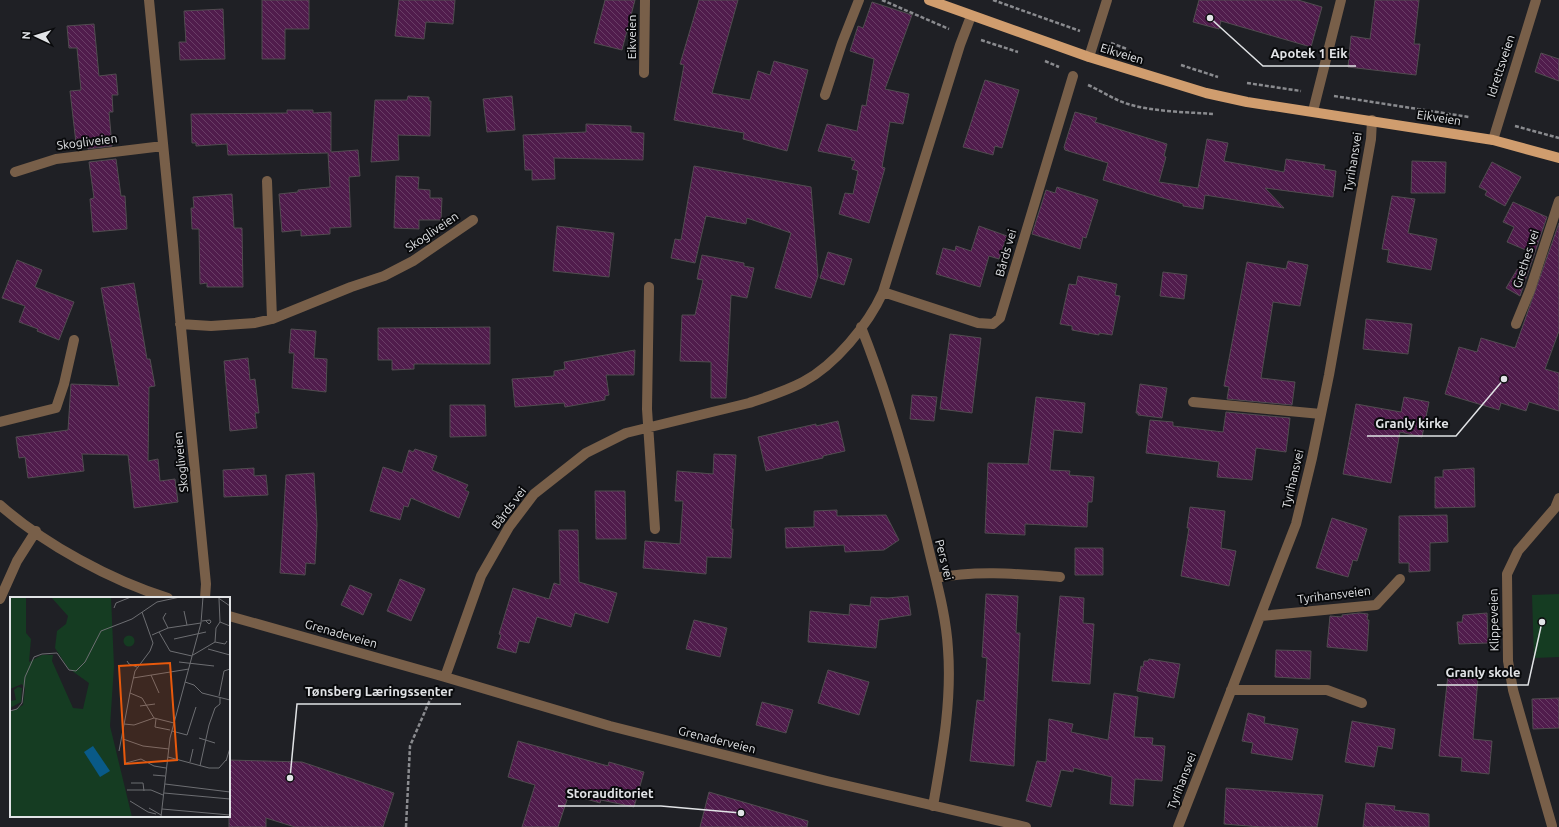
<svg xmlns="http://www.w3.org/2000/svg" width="1559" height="827" font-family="Ubuntu,sans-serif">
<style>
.pitch{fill:#153c22}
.building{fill:url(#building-back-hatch);stroke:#514c50}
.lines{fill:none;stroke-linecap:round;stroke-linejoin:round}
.path{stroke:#8a8b8f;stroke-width:2.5;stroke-dasharray:4 2;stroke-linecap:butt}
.minor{stroke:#785f49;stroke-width:10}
.major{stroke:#d09d6e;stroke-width:10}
.labels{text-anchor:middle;stroke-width:4;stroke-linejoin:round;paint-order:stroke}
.street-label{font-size:12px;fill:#e1e3e6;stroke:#090a0c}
.inset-road{fill:none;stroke:#6d6e72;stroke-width:1}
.view{fill:#e8590c;fill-opacity:0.15;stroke:#e8590c;stroke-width:2}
.inset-edge{fill:none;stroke:#e1e3e6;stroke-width:2}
.leader{fill:none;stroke:#e1e3e6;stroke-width:1.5}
.callout-dot{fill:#e1e3e6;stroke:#090a0c;stroke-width:1.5}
.callout-label{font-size:13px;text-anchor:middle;font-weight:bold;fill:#e1e3e6;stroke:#090a0c;stroke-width:4;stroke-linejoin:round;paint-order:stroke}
</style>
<defs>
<pattern id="building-back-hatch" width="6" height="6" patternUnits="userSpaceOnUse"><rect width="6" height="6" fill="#501c4c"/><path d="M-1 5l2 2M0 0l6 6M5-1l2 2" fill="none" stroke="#693d66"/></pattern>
</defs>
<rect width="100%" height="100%" fill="#1f2025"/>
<path class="pitch" d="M1559 594V657L1534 658 1532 595Z"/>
<path class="building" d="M262 0H309V29H285V59H262Z
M399 0H455L453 24 426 22 424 39 395 36Z
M605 0H635L622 50 594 43Z
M699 0H738L712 93 750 100 758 71 770 75 774 61 808 70 787 151 743 139 744 133 674 120 684 65 680 64Z
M1199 0H1298L1322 7 1311 47 1221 21 1219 29 1193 22Z
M1375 0H1419L1414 44H1420L1416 75 1348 67 1351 36 1370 39Z
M872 2 912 15 885 89 909 94 903 124 890 122 882 167 885 168 869 223 839 214 845 193 853 194 858 171 852 169 855 161 851 160 852 158 818 151 827 124 857 131 862 105 866 106 874 59 850 51 858 26 863 28Z
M223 9 225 59 180 60 179 42H186L184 11Z
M94 24 99 76 116 74 118 95H112L113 112H109L112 146 88 149 87 141 76 143 70 91 81 90 77 48H69L67 26Z
M1541 53 1559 59V81L1535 72Z
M985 80 1019 90 1002 148 995 146 993 155 963 147Z
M408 96 429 97V101H431L430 136 398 135 399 160 371 162 375 100H407Z
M512 96 515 130 487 132 483 99Z
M287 110H313V113L331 112V152L358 150 360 176 349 177 351 227 330 228V234L301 236V230L282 232 279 194 298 192V190L330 187 328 153 228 155 227 144 196 146V143H192L191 114 287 113Z
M1075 112 1097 118 1095 122 1167 144 1164 156 1166 157 1159 182 1198 188 1207 139 1228 143 1224 161 1284 172 1286 159 1325 165 1324 169 1336 171 1333 197 1265 188 1284 208 1205 195 1203 209 1183 206V204L1103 180 1108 163 1065 150 1064 147Z
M586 124 631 126V132L644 133 643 160 554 158 555 179 532 180V170H525L523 135 586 132Z
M116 159 121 196H125L127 229 93 232 90 199 94 198 89 162Z
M1412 161 1446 162 1445 193H1411Z
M1492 162 1521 177 1505 206 1485 195 1487 191 1479 187Z
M694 166 811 187 818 276 811 298 775 288 791 233 747 218 746 224 706 216 695 263 671 258 675 239 681 240Z
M396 176 419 177 418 189 430 190V198H442L441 220H419V229L394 228Z
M1057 187 1098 200 1086 238 1083 237 1080 249 1032 234 1046 190 1055 193Z
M232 194 234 228H242L243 287H207V283L200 284 199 229H192L191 208H194L193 197Z
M1392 196 1415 199 1408 233 1437 239 1431 270 1387 262 1389 250 1382 249Z
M1513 202 1547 217 1520 296 1506 288 1528 251 1507 242 1514 227 1503 222Z
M1559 223V331L1545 369 1559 373V411L1529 402 1526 411 1501 403 1499 410 1445 394 1459 347 1477 352 1481 338 1515 348Z
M557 226 614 233 609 277 553 271Z
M979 226 1007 236 999 259 989 256 980 287 936 274 943 248 955 251 956 246 971 251Z
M828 252 852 259 844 285 820 278Z
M702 255 744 263V266L754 268 747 298 731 295 726 398H711V362L680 361 682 315H695L703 280 697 279Z
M17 260 42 270 35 287 74 302 59 340 37 331 38 329 19 322 25 306 2 298Z
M1288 261 1308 265 1300 306 1273 302 1261 378 1295 382 1292 405 1227 399 1229 387 1224 386 1247 262 1286 269Z
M1163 272 1187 275 1184 299 1160 296Z
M1078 276 1117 284 1115 295 1120 296 1112 335 1099 333V335L1072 330V326L1060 324 1069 284 1076 285Z
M134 283 147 359H150L155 386 149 387 148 461 158 459 160 481 175 479 178 502 134 508 128 455 82 454 84 471 28 478 25 457 19 458 16 437 68 430 71 384 119 386 101 288Z
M1366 319 1412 324 1408 354 1363 349Z
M490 327V364H414V369L392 370V360H378V328Z
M291 329 316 331 314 358 327 359 326 392 292 388 294 353H289Z
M950 334 981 338 972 413 940 409Z
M635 350 634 375H606L609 395 605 396V400L565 407 564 403 515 407 512 379 554 376V371L565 369 564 362Z
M248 358 250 380 255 379 259 413H255L257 428 230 431 224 361Z
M1140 384 1167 388 1162 418 1138 415V413H1136Z
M912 395 937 397 934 421 910 419Z
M1036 397 1085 403 1082 433 1054 430 1050 470 1070 471 1069 475 1094 477 1092 502H1088L1087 527 1025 524V535L985 533 988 463 1028 464Z
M1404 397 1429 402 1422 437 1400 432 1391 483 1343 474 1356 404 1401 412Z
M450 405H485L486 436 450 437Z
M1226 412 1290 418 1286 452 1256 448 1252 480 1217 477 1219 462 1146 453 1150 420 1173 422V426L1223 432Z
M838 421 845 451 823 456V458L766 471 758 437 816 424V426Z
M415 449 437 456 432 470 468 485 465 490 469 492 459 518 411 498 408 507 404 506 400 520 370 511 383 467 402 473 409 450 413 452Z
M714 454 736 455 731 529H733L731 558 707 557 706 574 643 568 645 541 680 544 683 501H675L677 471 713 474Z
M254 468V476L266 475 268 495 224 497 223 470Z
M1474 468 1475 507 1435 508V477H1443V470Z
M314 473 317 525 315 564 306 563 305 575 280 573 286 475Z
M595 491H625L626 539H596Z
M1190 507 1225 511 1221 548 1236 551 1229 586 1181 576 1189 528H1187Z
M837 510V516L886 515 899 540 884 550 845 552 844 545 786 548 785 528 814 527V511Z
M1447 515 1448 542 1430 543V571L1409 572V563H1399V516Z
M1332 518 1367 529 1357 561 1353 560 1348 577 1316 568Z
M559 530H578L579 582 617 593 608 623 575 613 571 627 537 617 529 643 519 641 516 653 497 648 501 635 499 634 513 588 549 599 554 583 560 585Z
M1075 548H1103V575H1075Z
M400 579 425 589 411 621 387 611Z
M350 585 372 594 363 615 341 605Z
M986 594 1018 596 1016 633H1020L1014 766 970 761 977 700 984 701 987 658 982 657Z
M908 596 911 615 879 620 876 648 808 642 810 611 849 615 850 604 870 606 871 597 888 598Z
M1060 596 1084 598 1083 623 1094 624 1090 684 1052 681Z
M1359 613 1368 614 1367 620H1369L1367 651 1327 647 1330 616 1342 617V615Z
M1487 613 1488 643 1459 644 1457 622H1462L1463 615Z
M694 620 727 628 720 657 686 649Z
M1276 650 1311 651 1310 679 1275 677Z
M1149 659 1180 664 1174 698 1137 691 1141 666 1143 667 1144 661H1148Z
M828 670 869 682 859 715 818 703Z
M1448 675 1478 678 1473 739 1492 741 1489 774 1461 771 1462 758 1439 756Z
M1114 693 1138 697 1134 737 1153 738 1152 745 1165 746 1162 781 1135 779 1133 806 1110 804 1112 777 1074 768 1073 772 1061 770 1051 807 1026 801 1037 761 1046 762 1049 719 1073 724 1071 732 1108 740Z
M1559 698V728L1533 729 1532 699Z
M762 702 793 710 786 733 756 725Z
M1248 713 1265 717 1264 723 1298 729 1292 760 1251 753 1253 743 1242 741Z
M1352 721 1395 729 1392 749 1378 746 1374 767 1345 762Z
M518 741 608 766 609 762 644 772 634 807 601 800 600 803 569 794 558 827H522L535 785 508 777Z
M229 760 302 762 394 793 383 827H295L266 818V827H229Z
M1226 788 1323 795 1317 827H1261L1224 824Z
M709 792 808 821 807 827H700Z
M1366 803 1395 806 1394 810 1429 814V827H1363Z"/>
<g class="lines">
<path class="path" d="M882 0 949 29
M993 0 1080 31
M981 40 1018 52
M1111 43 1127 49
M1045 61 1059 67
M1181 65 1218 77
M1247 83 1301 91
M1088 85C1102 91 1114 100 1128 104 1155 112 1186 112 1214 114
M1334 96 1469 117
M1515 126 1559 138
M406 827 410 746 429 702 435 692"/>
<path class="minor" d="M149 0 206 584 205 598
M971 16 960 45 883 292C868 325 835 365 803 382 786 391 767 397 749 403L626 433 586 453 534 494 509 527 481 576 445 677 610 726 827 781 1026 827
M1089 57 1107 0
M644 73 645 0
M825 95 842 43 859 0
M1313 111 1341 0
M1493 140 1536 0
M15 172 56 159 163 146
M267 181 272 319
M649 287 647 409 655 529
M883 292 978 323 993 324 1000 318 1073 76
M180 324 211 326 255 323 272 319 351 287 384 276 413 261 473 220
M1516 324 1530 290 1559 201
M861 327C889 397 909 469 927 542 935 577 946 613 948 649 952 702 942 754 933 806
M1193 402 1321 414
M0 422 56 408 64 384 74 340
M0 505C44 544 112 581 168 598
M936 578C976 570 1019 574 1060 577
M0 599 17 561 36 531
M229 616 445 677
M1261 616 1376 605 1400 579
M1231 690H1327L1362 703
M1552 826 1513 690 1508 661 1507 574 1518 551 1555 508 1559 498
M1178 827 1296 524 1312 458 1329 375 1371 139 1372 120"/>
<path class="major" d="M929 0 1089 57 1206 93 1247 102 1493 140 1559 158"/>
</g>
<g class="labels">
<g class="street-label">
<text transform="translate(632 37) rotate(-90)" y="4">Eikveien</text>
<text transform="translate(1122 54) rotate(17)" y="4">Eikveien</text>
<text transform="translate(1501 66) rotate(-72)" y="4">Idrettsveien</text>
<text transform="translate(1439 118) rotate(9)" y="4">Eikveien</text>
<text transform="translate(87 142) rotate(-7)" y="4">Skogliveien</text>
<text transform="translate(1353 162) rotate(-81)" y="4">Tyrihansvei</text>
<text transform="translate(432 232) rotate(-34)" y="4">Skogliveien</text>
<text transform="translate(1006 253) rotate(-74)" y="4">Bårds vei</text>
<text transform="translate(1526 259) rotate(-72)" y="4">Grethes vei</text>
<text transform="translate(181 462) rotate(-96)" y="4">Skogliveien</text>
<text transform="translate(1293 479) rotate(-77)" y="4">Tyrihansvei</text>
<text transform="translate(509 508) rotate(-53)" y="4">Bårds vei</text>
<text transform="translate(944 560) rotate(76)" y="4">Pers vei</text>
<text transform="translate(1334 595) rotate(-7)" y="4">Tyrihansveien</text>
<text transform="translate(1494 620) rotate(-91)" y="4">Klippeveien</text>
<text transform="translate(341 634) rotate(16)" y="4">Grenadeveien</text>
<text transform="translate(717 740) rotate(14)" y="4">Grenaderveien</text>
<text transform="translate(1182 781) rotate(-69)" y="4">Tyrihansvei</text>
</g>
</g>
<g transform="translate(10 597)">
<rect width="220" height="220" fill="#1f2025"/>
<path d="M0 0H16V36L21 42 19 65 32 58H43L42 64 63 111 73 112 79 86 58 71 45 51 47 34 56 27 58 19 41 0H101L104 69 100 129 122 220H0V115L13 108 15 91 12 87 0 92ZM8 90 12 91 11 105 0 111V104L6 103 4 93Z" fill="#153c22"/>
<path d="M113.5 44a5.5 5.5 0 1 1 11 0a5.5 5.5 0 1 1-11 0Z" fill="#153c22"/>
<path d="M83 149 100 174 90 180 74 155Z" fill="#095a88"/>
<path class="inset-road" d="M207 0 220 9M209 2 210 25 220 29M104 11 106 6 121 0M174 14 177 28M156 16 153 21 158 31M192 24 200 23 201 25 199 27 196 24M149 35 160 54 182 59M142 38 158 31 191 26M164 42 196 35M205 45 215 47 217 44M198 52 220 58M183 58 205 45 206 31 210 25M117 64 119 67 127 70M169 65 204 69M141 78 149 96M123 81 179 72M175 85 184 88 192 96 220 103M120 96 125 74 140 54 143 46 132 15M209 99 214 74 220 72M130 109 145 107M0 114 7 112 12 106 15 80 24 60 32 57 47 56 59 73 66 74 75 65 91 34 122 22 147 5 170 0M146 122 145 130 160 133M114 127 124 128 144 121M162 134 177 138 186 110M189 141 205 146M113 142 133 149 159 152M109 154 120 96 132 101 144 121 164 126M158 160 199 171H209L216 163M216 164 220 151M180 165 183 152M116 166 131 162 144 169 156 171M190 169 199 128 205 111 210 107V100M143 178 155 179M121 186H133L134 194M155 187 220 195M117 193H141L153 198M154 196 220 202M120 204 138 215 146 217M139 211 151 218M152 212 220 218M151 220 160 141 191 26 193 0"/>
<path class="view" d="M160 66 167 163 115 167 109 69Z"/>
<rect width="220" height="220" class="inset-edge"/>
</g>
<path class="leader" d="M1210 18L1263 66H1356M1504 379L1456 436H1367M1542 622L1528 685H1437M290 778L297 704H461M741 813L661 806H558"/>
<g class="callout-dot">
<circle cx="1210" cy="18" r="4"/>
<circle cx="1504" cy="379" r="4"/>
<circle cx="1542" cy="622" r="4"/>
<circle cx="290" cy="778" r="4"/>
<circle cx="741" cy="813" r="4"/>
</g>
<g class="callout-label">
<text x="1309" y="58">Apotek 1 Eik</text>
<text x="1412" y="428">Granly kirke</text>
<text x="1483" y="677">Granly skole</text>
<text x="379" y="696">Tønsberg Læringssenter</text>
<text x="610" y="798">Storauditoriet</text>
</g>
<g transform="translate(36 36) rotate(274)" stroke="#090a0c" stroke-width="3" paint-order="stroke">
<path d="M0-3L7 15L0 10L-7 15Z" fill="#e1e3e6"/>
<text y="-6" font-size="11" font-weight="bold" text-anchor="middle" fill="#e1e3e6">N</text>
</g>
</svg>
